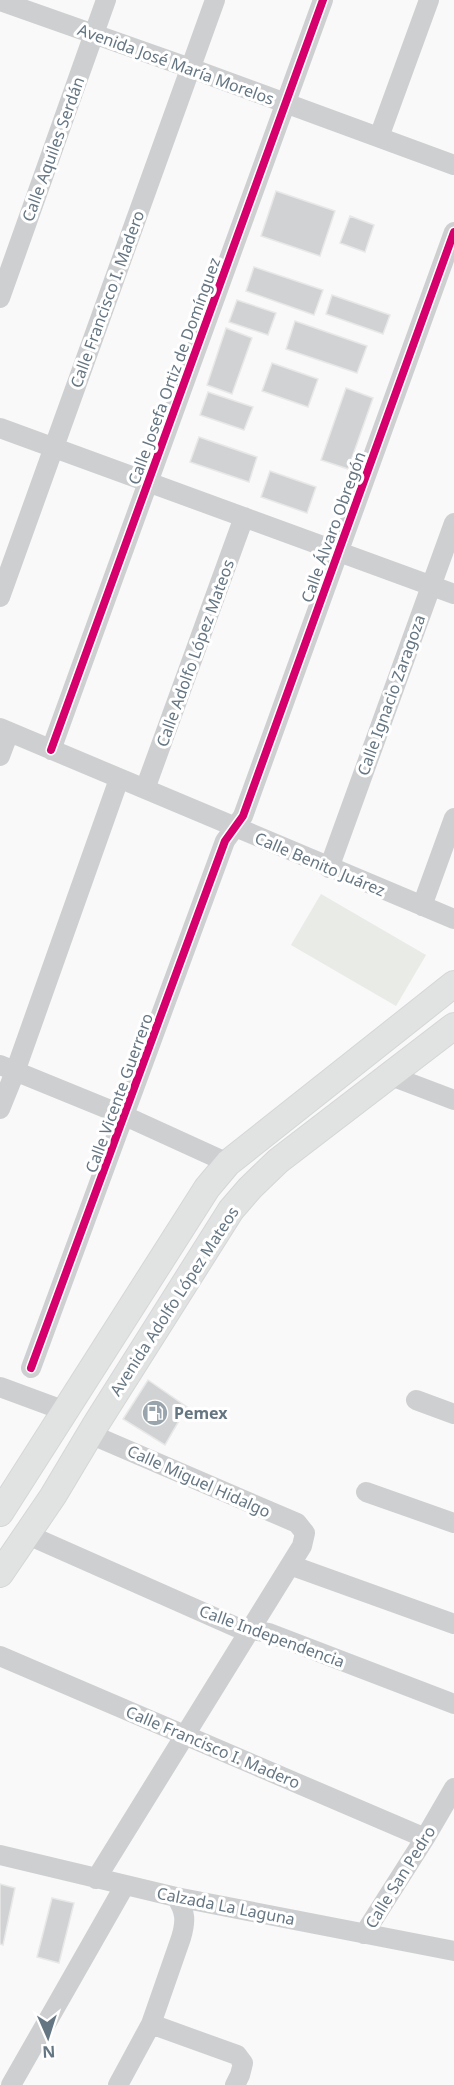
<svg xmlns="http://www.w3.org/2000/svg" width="454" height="2085" font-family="'Noto Sans',sans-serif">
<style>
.green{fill:#e8ebe6}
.building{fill:#d0d2d3;stroke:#e8e8e8;stroke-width:1.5}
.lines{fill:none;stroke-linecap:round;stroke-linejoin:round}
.major-casing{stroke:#d5d6d7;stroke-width:28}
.minor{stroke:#cecfd0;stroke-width:20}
.major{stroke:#e1e2e2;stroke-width:26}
.cycleway-casing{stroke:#fff;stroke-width:11}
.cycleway{stroke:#d6006c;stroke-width:8}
.labels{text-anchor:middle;stroke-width:6;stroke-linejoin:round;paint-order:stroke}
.street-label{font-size:16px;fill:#657683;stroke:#fff}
.poi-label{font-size:16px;font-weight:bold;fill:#657683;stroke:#fff;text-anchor:start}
</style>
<rect width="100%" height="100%" fill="#f9f9f9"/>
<path class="green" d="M321 894 426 955 396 1006 291 945Z"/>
<path class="building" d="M276 191 335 211 320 256 261 236Z
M350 216 374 225 365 252 340 243Z
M254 267 323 290 314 315 246 291Z
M332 295 390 315 383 334 326 314Z
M237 300 276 313 268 335 229 322Z
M295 321 367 346 357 373 286 349Z
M226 328 252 338 232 394 207 385Z
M272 363 318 379 308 407 262 391Z
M346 388 373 398 348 469 321 460Z
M208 392 253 407 244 430 200 415Z
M199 437 257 457 249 482 190 462Z
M270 471 316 487 307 513 261 497Z
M148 1380 187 1407 165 1445 123 1419Z
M0 1884 15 1888 3 1945 0 1944Z
M52 1898 74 1903 59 1963 37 1957Z"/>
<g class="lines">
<g class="major-casing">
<path id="major" d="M0 1513 186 1221 207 1188 228 1163 454 984
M0 1574 53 1496 96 1424 231 1210 250 1188 278 1161 454 1026"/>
</g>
<path class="minor" d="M0 1 190 68 454 165
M379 137 429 0
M0 298 106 0
M0 428 454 594
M0 597 215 0
M0 728 454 919
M51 750 323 0
M0 756 9 732
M145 789 244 517
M329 868 454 523
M422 906 454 818
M0 1065 125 1116 228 1163
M391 1076 454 1100
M0 1109 15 1072 119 779
M31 1368 225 841 243 816 454 232
M0 1387 65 1411
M416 1400 454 1414
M90 1434 297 1523 305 1533 302 1546 96 1879
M366 1492 454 1523
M26 1534 236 1627 269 1633 454 1704
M290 1565 454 1624
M0 1656 425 1838
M0 1855 176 1897 454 1951
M364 1934 425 1838 454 1788
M151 2024 237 2055 243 2063 240 2075 235 2085
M11 2085 125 1885
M118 2085 151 2024 181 1938C186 1921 186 1912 176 1897"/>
<use href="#major" class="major"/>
<g class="cycleway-casing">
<path id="cycleway" d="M51 750 323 0
M31 1368 225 841 243 816 454 232"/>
</g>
<use href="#cycleway" class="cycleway"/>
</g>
<defs>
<g id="fuel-disc" transform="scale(1.35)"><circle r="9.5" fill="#99a4ac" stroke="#fff"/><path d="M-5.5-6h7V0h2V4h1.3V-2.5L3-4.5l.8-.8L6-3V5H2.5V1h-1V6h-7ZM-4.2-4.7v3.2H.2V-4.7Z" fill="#fff"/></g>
</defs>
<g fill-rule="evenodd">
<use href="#fuel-disc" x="155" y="1413"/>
</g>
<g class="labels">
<g class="street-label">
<text transform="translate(176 64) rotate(20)" y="6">Avenida José María Morelos</text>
<text transform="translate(53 149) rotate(-70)" y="6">Calle Aquiles Serdán</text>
<text transform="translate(107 299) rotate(-70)" y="6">Calle Francisco I. Madero</text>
<text transform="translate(174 371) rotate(-70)" y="6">Calle Josefa Ortiz de Domínguez</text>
<text transform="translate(333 527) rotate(-70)" y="6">Calle Álvaro Obregón</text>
<text transform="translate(195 653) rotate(-70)" y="6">Calle Adolfo López Mateos</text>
<text transform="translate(391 695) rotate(-70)" y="6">Calle Ignacio Zaragoza</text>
<text transform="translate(320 864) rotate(23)" y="6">Calle Benito Juárez</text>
<text transform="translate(119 1093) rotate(-70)" y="6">Calle Vicente Guerrero</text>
<text transform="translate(174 1301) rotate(-57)" y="6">Avenida Adolfo López Mateos</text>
<text transform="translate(199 1481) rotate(24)" y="6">Calle Miguel Hidalgo</text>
<text transform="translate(272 1636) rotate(20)" y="6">Calle Independencia</text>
<text transform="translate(213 1747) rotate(23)" y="6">Calle Francisco I. Madero</text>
<text transform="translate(400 1877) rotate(-58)" y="6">Calle San Pedro</text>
<text transform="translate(226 1906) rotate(11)" y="6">Calzada La Laguna</text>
</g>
<g class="poi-label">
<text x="174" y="1419">Pemex</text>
</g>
</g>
<g transform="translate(48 2037) rotate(177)" stroke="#ffffff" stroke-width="4.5" paint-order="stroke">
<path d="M0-4.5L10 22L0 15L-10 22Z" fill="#657683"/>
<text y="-9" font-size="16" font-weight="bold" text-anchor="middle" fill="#657683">N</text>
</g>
</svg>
